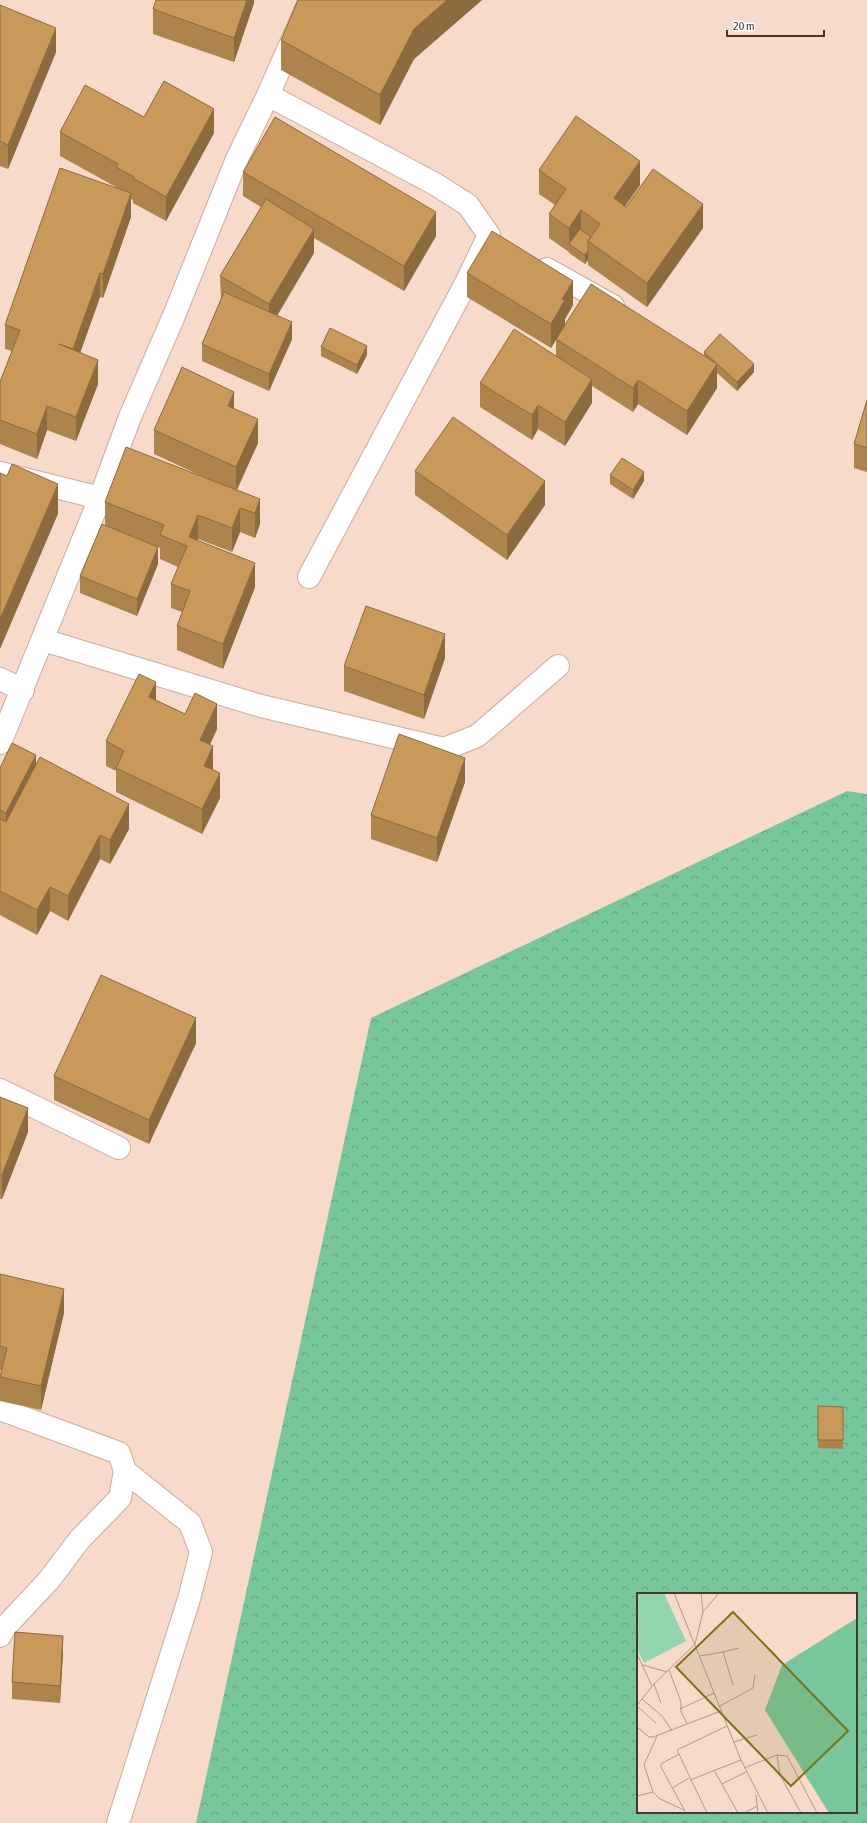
<svg xmlns="http://www.w3.org/2000/svg" width="867" height="1823" font-family="'Asap Condensed',sans-serif">
<style>
.forest{fill:url(#forest-crowns);fill-rule:evenodd}
.lines{fill:none;stroke-linecap:round;stroke-linejoin:round}
.minor-casing{stroke:#c8ad9d;stroke-width:24}
.minor{stroke:#fff;stroke-width:22}
.wall{fill:#ac844c}
.shaded-wall{fill:#8c6b3e}
.building{fill:#c89958;stroke:#8c6b3e}
.inset-road{fill:none;stroke:#af998d;stroke-width:1}
.view{fill:#7b7519;fill-opacity:0.15;stroke:#7b7519;stroke-width:2}
.inset-edge{fill:none;stroke:#443832;stroke-width:2}
</style>
<defs>
<pattern id="forest-crowns" width="20" height="18" patternUnits="userSpaceOnUse"><rect width="20" height="18" fill="#78c79c"/><path d="M2 6a3 3 0 1 1 6 0M12 15a3 3 0 1 1 6 0" fill="none" stroke="#64a380"/></pattern>
</defs>
<rect width="100%" height="100%" fill="#f7daca"/>
<path class="forest" d="M847 791 867 794V1823H196L371 1018ZM638 1594H856V1812H638Z"/>
<g class="lines">
<g class="minor-casing">
<path id="minor" d="M268 95 435 184 468 205 489 235 465 285 309 577
M547 269 613 306
M0 473 100 498
M43 640 261 706 444 749 477 736 558 666
M0 679 23 690
M0 743 100 498 130 417 173 318 237 159 268 95 310 0
M0 1090 119 1148
M0 1409 119 1453 125 1471 120 1498 80 1539 49 1580 5 1627 0 1636
M118 1823 189 1599 201 1552 190 1523 125 1471"/>
</g>
<use href="#minor" class="minor"/>
</g>
<path class="wall" d="M254 0V3L234 62 153 34V9Z
M298 0H482L414 59 380 125 281 70V40Z
M0 5 56 52 8 169 0 166Z
M144 117 214 133 166 221 133 203V200L131 199V217L103 298 100 297 80 353 98 384 76 441 47 430 37 459 0 444V382L12 351 5 349V325L116 188V187L60 156V132Z
M539 170 640 185 625 206 626 207 703 228 647 307 588 265V260L585 264 569 253V251V252L549 238V214L555 205 539 194Z
M243 172 436 236 404 291 314 238V253L277 316 292 339 269 391 202 361V344L221 300 220 276 261 207 243 196Z
M467 273 573 305 565 319V325L551 348 467 297Z
M556 339 704 355V352L754 372 737 391 717 373V388L687 435 638 404 633 412 592 386V403L565 446 538 429 532 440 480 407V383L556 356Z
M321 347 367 355 357 374 321 356Z
M867 400V472L854 468V444Z
M234 409 258 443 237 490 260 499V524L255 538 240 532 232 552 198 539 197 540 255 587 223 669 177 650V626L182 612 171 608V584L178 567 160 559V548L158 547V564L137 616 80 593V576L105 525V502L210 480 154 454V430Z
M415 471 545 505 507 560 415 495Z
M610 475 644 481 633 499 610 484Z
M445 658 424 719 344 691V666Z
M156 700 217 729 210 745 213 770 220 798 202 834 116 792V771L106 766V741Z
M36 765 129 829 110 864 100 859 68 921 50 911 37 935 0 915V768Z
M465 782 437 862 371 839V815Z
M196 1043 149 1144 54 1100V1076Z
M0 1097 28 1132 2 1199H0Z
M0 1274 64 1313 41 1410 0 1401V1377L1 1371 0 1370Z
M843 1407V1449L818 1448V1440Z
M63 1653 60 1703 12 1699V1682Z"/>
<path class="shaded-wall" d="M247 0H254V3L234 62V38Z
M447 0H482L414 59 380 125V95L414 29Z
M56 28V52L8 169V145Z
M214 109V133L166 221V197Z
M640 161V185L614 222V198Z
M131 193V217L103 298V274Z
M703 204V228L647 307V283Z
M581 210V235L569 244V252V228Z
M436 212V236L404 291V266Z
M314 229V253L269 329V304Z
M588 251V260L585 264V255Z
M100 273V297L73 373V349Z
M573 281V305L565 319V325L551 348V324L562 299Z
M292 322V339L269 391V374Z
M367 346V355L357 374V365Z
M98 360V384L76 441V417Z
M717 364V388L687 435V411Z
M754 364V372L737 391V382Z
M592 379V403L565 446V422Z
M638 380V404L633 412V388Z
M234 392V416L228 406Z
M538 405V429L532 440V415Z
M47 406V430L37 459V434Z
M258 419V443L236 491V467Z
M644 472V481L633 499V490Z
M545 481V505L507 560V535Z
M58 484V514L0 649V619Z
M260 499V524L255 538V513Z
M240 508V532L232 552V528Z
M198 515V539L189 561V537Z
M158 547V564L137 616V599Z
M255 563V587L223 669V644Z
M445 634V658L424 719V695Z
M156 682V707L149 697Z
M217 704V729L200 764V740Z
M213 746V770L204 766Z
M36 755V772L6 830V813Z
M465 758V782L437 862V838Z
M220 773V798L202 834V809Z
M129 804V829L110 864V840Z
M100 835V859L68 921V896Z
M50 887V911L37 935V910Z
M196 1018V1043L149 1144V1120Z
M28 1108V1132L2 1199V1175Z
M64 1289V1313L41 1410V1386Z
M63 1636V1653L60 1703V1686Z"/>
<path class="building" d="M156 0H247L234 38 153 9Z
M298 0H447L414 29 380 95 281 40Z
M0 5 56 28 8 145 0 141Z
M164 81 214 109 166 197 133 178 134 177 116 167 118 164 60 132 85 85 144 117Z
M576 116 640 161 614 198 626 207 653 169 703 204 647 283 588 241 600 224 581 210 569 228 549 214 566 189 539 170Z
M275 117 436 212 404 266 243 172Z
M60 168 131 193 103 274 100 273 73 349 59 344 98 360 76 417 47 406 37 434 0 420V382L20 330 5 325Z
M266 199 314 229 269 304 220 276Z
M580 229 591 237 588 241V251L585 255 569 244Z
M492 231 573 281 562 299 565 300 551 324 467 273Z
M591 284 717 364 687 411 638 380 633 388 556 339Z
M224 292 292 322 269 374 202 344Z
M330 328 367 346 357 365 321 347Z
M514 329 592 379 565 422 538 405 532 415 480 383Z
M720 334 754 364 737 382 704 352Z
M182 367 234 392 228 406 258 419 236 467 154 430Z
M867 400V448L854 444Z
M453 417 545 481 507 535 415 471Z
M126 447 260 499 255 513 240 508 232 528 198 515 189 537 255 563 223 644 177 626 190 591 171 584 187 546 160 535 164 525 105 502Z
M622 458 644 472 633 490 610 475Z
M12 464 58 484 0 619V473L7 476Z
M102 524 158 547 137 599 80 576Z
M366 606 445 634 424 695 344 666Z
M139 674 156 682 149 697 185 714 195 693 217 704 200 740 213 746 204 766 220 773 202 809 116 768 124 751 106 741Z
M399 734 465 758 437 838 371 815Z
M12 743 36 755 6 813 0 810V768Z
M40 757 129 804 110 840 100 835 68 896 50 887 37 910 0 891V819L6 822Z
M101 975 196 1018 149 1120 54 1076Z
M0 1097 28 1108 2 1175 0 1174Z
M0 1274 64 1289 41 1386 0 1377 7 1348 0 1346Z
M818 1406 843 1407V1440H818Z
M15 1632 63 1636 60 1686 12 1682Z"/>
<g transform="translate(637 1593)">
<rect width="220" height="220" fill="#f7daca"/>
<path d="M220 25V220H192L128 117 145 72Z" fill="#78c79c"/>
<path d="M0 0H27L49 48 7 70 0 56Z" fill="#92d6b0"/>
<path class="inset-road" d="M37 0 104 167 131 220M66 19 82 0M86 59 102 55M0 61 15 93M63 63 86 59 96 92M6 72 30 79M32 77 44 109V119L50 130M17 91 24 110M5 106 25 123 35 138M0 112 17 91 58 51 66 19 64 0M0 113 19 130M83 113 116 95 118 82M43 116 77 100M0 134 12 144H16L84 118M97 149 120 142M42 161 24 171V174L49 220M140 162 150 163 180 220M107 175 140 162 143 182 164 220M77 177 101 220M53 187 104 167M85 191 109 179M35 195 52 185M16 199 7 172 20 143M119 202 121 220M0 203 16 199 23 206 47 217M70 220 40 157 90 133M107 220 120 213"/>
<path class="view" d="M96 19 211 138 154 193 39 74Z"/>
<rect width="220" height="220" class="inset-edge"/>
</g>
<path d="M727 30v6h97v-6" fill="none" stroke="#443832" stroke-width="2"/>
<text x="733" y="30" font-size="12" fill="#443832" stroke="#ffffff" stroke-width="3" paint-order="stroke">20 m</text>
</svg>
